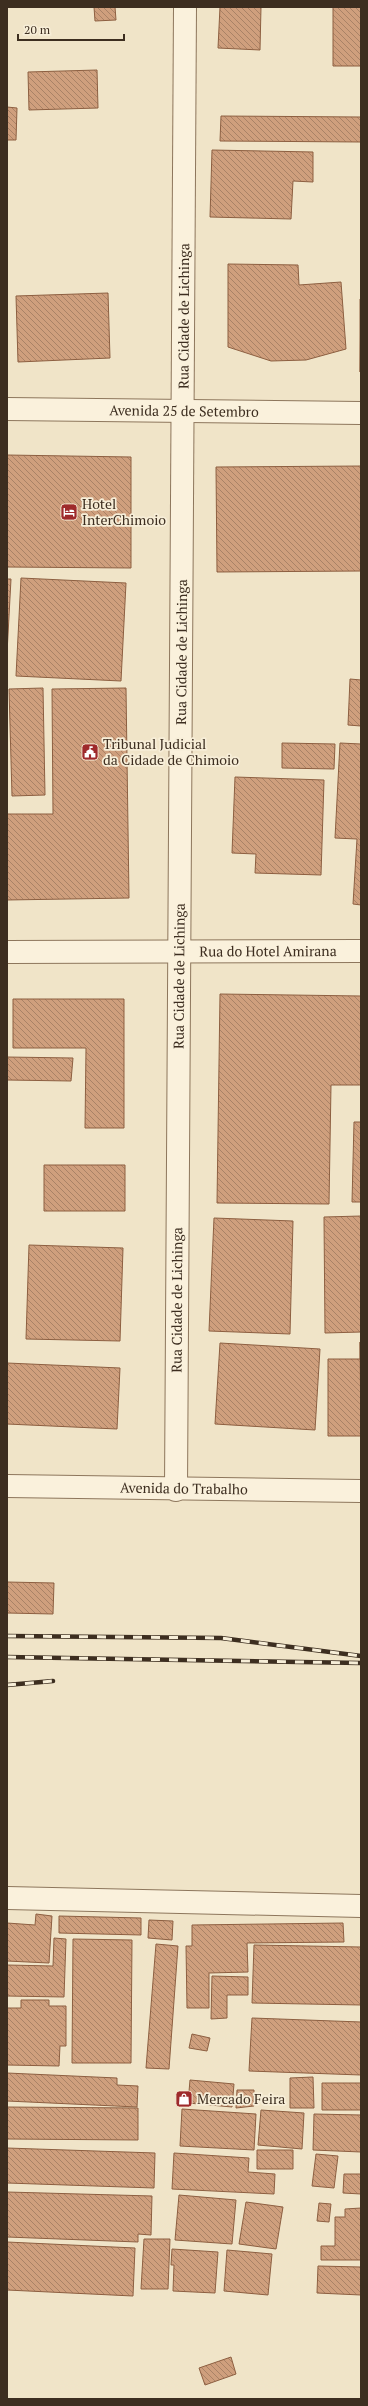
<svg xmlns="http://www.w3.org/2000/svg" width="368" height="2406" font-family="'PT Serif',serif">
<style>
.building{fill:url(#building-back-hatch);stroke:#8d5f41}
.lines{fill:none;stroke-linecap:round;stroke-linejoin:round}
.minor-casing{stroke:#8d765c;stroke-width:24}
.tertiary-casing{stroke:#8d765c;stroke-width:24}
.minor{stroke:#faf1dc;stroke-width:22}
.tertiary{stroke:#faf1dc;stroke-width:22}
.rail-casing{stroke:#3d2e20;stroke-width:4.5}
.rail{stroke:#f7eed8;stroke-width:3;stroke-dasharray:9;stroke-linecap:butt}
.labels{text-anchor:middle;stroke-width:3.5;stroke-linejoin:round;paint-order:stroke}
.street-label{font-size:14px;fill:#3d2e20;stroke:#f7eed8}
.poi-label{font-size:14px;fill:#3d2e20;stroke:#f7eed8;text-anchor:start}
</style>
<defs>
<pattern id="building-back-hatch" width="6" height="6" patternUnits="userSpaceOnUse"><rect width="6" height="6" fill="#cf9f7d"/><path d="M-1 5l2 2M0 0l6 6M5-1l2 2" fill="none" stroke="#a98266"/></pattern>
</defs>
<rect width="100%" height="100%" fill="#f0e4c8"/>
<path class="building" d="M94 7H115L116 20 95 21Z
M220 7H261L260 50 218 48Z
M333 7H361V66H333Z
M97 70 98 108 29 110 28 72Z
M7 107 17 108 16 140H7Z
M221 116 361 117V142L220 141Z
M212 150 313 152V182L293 181 291 219 210 217Z
M228 264 298 265 299 285 341 282 346 349 306 360 271 361 228 347Z
M108 293 110 358 18 362 16 296Z
M360 299H361L360 372Z
M7 455 131 457V568L7 567Z
M361 466V571L217 572 216 467Z
M21 578 126 583 121 681 16 676Z
M7 579H11L7 653Z
M350 679 361 680V726L348 725Z
M43 688 45 795 12 796 9 689Z
M126 688 129 898 7 900V814H53L52 689Z
M282 743 335 744 334 769 282 768Z
M340 743 361 744V905L353 904 357 839 335 838Z
M235 777 324 780 321 875 255 873 256 854 232 853Z
M220 994 361 996V1085H331L329 1204 217 1203Z
M13 999H124V1128H85L86 1048H13Z
M7 1036V1057L73 1058 71 1081 7 1080Z
M354 1122H361V1202H352Z
M44 1165H125V1211H44Z
M361 1216V1332L325 1333 324 1217Z
M214 1218 293 1221 290 1334 209 1331Z
M29 1245 123 1248 120 1341 26 1339Z
M360 1342 361 1436H328V1359H360Z
M220 1343 320 1349 315 1430 215 1424Z
M7 1363 120 1368 117 1429 7 1424Z
M7 1582 54 1583 53 1614 7 1613Z
M36 1914 52 1916 49 1963 7 1961V1923L35 1925Z
M59 1916 141 1918V1935L59 1933Z
M149 1920 173 1921 172 1940 148 1938Z
M343 1923 344 1942 247 1943 248 1972 209 1973V2008H187L186 1946H192V1925Z
M54 1938 66 1939 64 1997 7 1996V1965L53 1966Z
M73 1939 132 1940 131 2063H72Z
M156 1944 178 1946 169 2069 146 2068Z
M254 1945 361 1947V2005L252 2003Z
M212 1976 248 1977V1995H227V2018L211 2019Z
M21 2000H49V2006H66V2046H60L59 2066 7 2065V2008H21Z
M252 2018 361 2022V2075L249 2071Z
M192 2034 210 2038 207 2051 189 2048Z
M7 2073 117 2078V2085L138 2086 137 2107 7 2101Z
M313 2077 314 2108H290V2078Z
M190 2080 234 2084 232 2107 188 2103Z
M322 2083H361V2110H322Z
M237 2090H254V2106L236 2108Z
M7 2107 138 2108V2140L7 2139Z
M182 2109 256 2114 254 2150 180 2146Z
M261 2110 304 2113 302 2149 258 2145Z
M314 2114 361 2115V2152L313 2150Z
M7 2148 155 2153 154 2188 7 2183Z
M257 2150H293V2169H257Z
M174 2153 249 2158 248 2172 275 2174 274 2194 172 2189Z
M316 2154 338 2156 334 2188 312 2186Z
M344 2174H361V2194L343 2193Z
M7 2192 152 2196 151 2235 138 2234V2242L7 2237Z
M179 2195 236 2200 232 2244 175 2240Z
M246 2202 283 2207 276 2249 239 2244Z
M319 2203 331 2204 329 2222 317 2221Z
M361 2208V2260H321V2246H335V2217H345V2209Z
M144 2239H170L168 2289H141Z
M7 2242 135 2248 133 2296 7 2290Z
M172 2249 218 2252 215 2293 173 2291 174 2265H171Z
M227 2250 272 2254 268 2295 224 2291Z
M318 2266 361 2267V2295L317 2293Z
M231 2357 236 2374 205 2385 199 2368Z"/>
<g class="lines">
<g class="minor-casing">
<g id="minor">
<path id="s1" d="M7 952 361 951"/>
<path id="s2" d="M7 1486 361 1491"/>
<path id="s3" d="M176 1490C178 995 184 501 185 7"/>
<path d="M7 1898 361 1906"/>
</g>
</g>
<g class="tertiary-casing">
<g id="tertiary">
<path id="s4" d="M7 409 361 413"/>
</g>
</g>
<use href="#minor" class="minor"/>
<use href="#tertiary" class="tertiary"/>
<g class="rail-casing">
<path id="rail" d="M7 1636 221 1638 361 1656
M7 1657 361 1663
M7 1685 53 1681"/>
</g>
<use href="#rail" class="rail"/>
</g>
<defs>
<g id="hotel-square" transform="scale(0.9)"><rect x="-9" y="-9" width="18" height="18" rx="4" fill="#9e2a2b" stroke="#f7eed8"/><path d="M-6-4.5h1.5V1H6V5H4.5V3h-9V5H-6ZM-4 0a1.8 1.8 0 1 1 3.6 0ZM.5 0V-2.5h3Q6-2.5 6 0Z" fill="#fff"/></g>
<g id="civic-square" transform="scale(0.9)"><rect x="-9" y="-9" width="18" height="18" rx="4" fill="#9e2a2b" stroke="#f7eed8"/><path d="M-.6-6.5H3V-4.5H.6V-3L4-1V1h2V6H-6V1h2V-1L-.6-3ZM-1.2 2.5V6h2.4V2.5Z" fill="#fff"/></g>
<g id="shop-square" transform="scale(0.9)"><rect x="-9" y="-9" width="18" height="18" rx="4" fill="#9e2a2b" stroke="#f7eed8"/><path d="M-5-2.5h2.3a2.7 3.5 0 0 1 5.4 0H5L5.5 6h-11ZM-1.5-2.5h3a1.5 2.3 0 0 0-3 0Z" fill="#fff"/></g>
</defs>
<g fill-rule="evenodd">
<use href="#hotel-square" x="69" y="512"/>
<use href="#civic-square" x="90" y="752"/>
<use href="#shop-square" x="184" y="2099"/>
</g>
<g class="labels">
<g class="street-label">
<text dy="5" stroke="none"><textPath href="#s3" startOffset="1174">Rua Cidade de Lichinga</textPath></text>
<text dy="5" stroke="none"><textPath href="#s4" startOffset="177">Avenida 25 de Setembro</textPath></text>
<text dy="5" stroke="none"><textPath href="#s3" startOffset="838">Rua Cidade de Lichinga</textPath></text>
<text dy="5" stroke="none"><textPath href="#s1" startOffset="261">Rua do Hotel Amirana</textPath></text>
<text dy="5" stroke="none"><textPath href="#s3" startOffset="514">Rua Cidade de Lichinga</textPath></text>
<text dy="5" stroke="none"><textPath href="#s3" startOffset="190">Rua Cidade de Lichinga</textPath></text>
<text dy="5" stroke="none"><textPath href="#s2" startOffset="177">Avenida do Trabalho</textPath></text>
</g>
<g class="poi-label">
<text x="82" y="509">Hotel<tspan x="82" dy="16">InterChimoio</tspan></text>
<text x="103" y="749">Tribunal Judicial<tspan x="103" dy="16">da Cidade de Chimoio</tspan></text>
<text x="197" y="2104">Mercado Feira</text>
</g>
</g>
<rect width="368" height="2406" fill="none" stroke="#3d2e20" stroke-width="16"/>
<path d="M18 34v6h106v-6" fill="none" stroke="#3d2e20" stroke-width="2"/>
<text x="24" y="34" font-size="12" fill="#3d2e20" stroke="#f7eed8" stroke-width="3" paint-order="stroke">20 m</text>
</svg>
